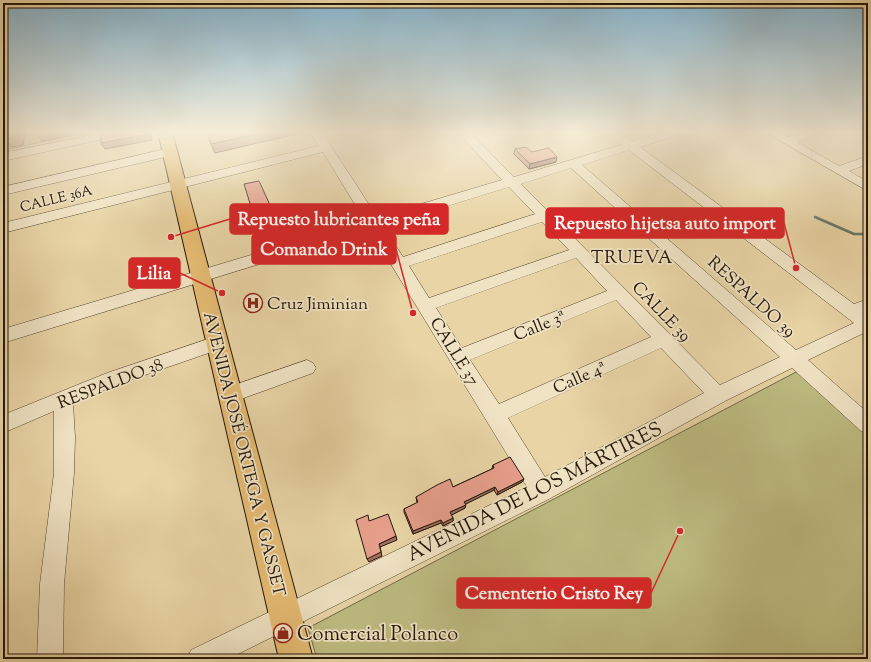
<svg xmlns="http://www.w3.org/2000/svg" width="871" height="662" font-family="'Sorts Mill Goudy',serif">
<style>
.green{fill:#bdbb81;stroke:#706945}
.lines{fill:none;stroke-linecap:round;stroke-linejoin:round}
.stream{stroke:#69786a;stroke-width:2.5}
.minor-casing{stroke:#554630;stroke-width:1}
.major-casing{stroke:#241709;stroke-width:2}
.minor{fill:#f0e3c4;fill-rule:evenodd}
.major{fill:#e4ba72;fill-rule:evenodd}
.wall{fill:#c78978;stroke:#241709}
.shaded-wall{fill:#a26f62;stroke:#241709}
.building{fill:#e79f8c;stroke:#241709}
.labels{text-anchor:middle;stroke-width:3.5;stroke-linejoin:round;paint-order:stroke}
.far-street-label{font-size:14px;fill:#241709;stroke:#f0e3c4}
.street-label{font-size:17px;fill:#241709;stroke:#f0e3c4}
.poi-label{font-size:17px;fill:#241709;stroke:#f0e3c4;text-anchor:start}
.neighbourhood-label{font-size:18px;letter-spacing:1px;fill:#241709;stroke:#f0e3c4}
.near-street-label{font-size:20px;fill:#241709;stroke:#f0e3c4}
.near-poi-label{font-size:20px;fill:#241709;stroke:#f0e3c4;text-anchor:start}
.leader{fill:none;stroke:#d62828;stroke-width:1.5}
.callout-dot{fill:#d62828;stroke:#f0e3c4;stroke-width:1.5}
.callout{fill:#d62828;stroke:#d62828;stroke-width:1.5}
.callout-label{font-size:18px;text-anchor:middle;font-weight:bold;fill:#fff}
</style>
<rect width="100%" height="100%" fill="#e8d4a5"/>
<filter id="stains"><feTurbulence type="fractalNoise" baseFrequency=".005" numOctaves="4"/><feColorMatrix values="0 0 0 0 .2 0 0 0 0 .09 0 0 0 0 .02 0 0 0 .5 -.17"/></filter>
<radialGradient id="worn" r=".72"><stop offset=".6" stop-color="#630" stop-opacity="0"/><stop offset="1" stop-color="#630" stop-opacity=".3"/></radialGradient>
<path class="green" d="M11 132H91L8 149Z
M798 371 868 435V659H317L308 628Z"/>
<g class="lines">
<path class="stream" d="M815 217 854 234H868"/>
<g class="minor-casing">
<path id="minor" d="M3 132H11L9 148 3 152Z
M107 132H128L122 135 3 161V153Z
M310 132H322L377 217 502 180 457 132H469L514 177 621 145 606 132H619L632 141 665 132H682L680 134 640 147 854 304 868 299V312L865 313 868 315V331L808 360 868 413V434L861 431 792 368 725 401 549 499 228 659H187L191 650 527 487 370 230 3 343V329L365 221 323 152 3 233V223L319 146ZM629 150 854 323 796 350 582 165ZM571 168 780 357 720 385 521 184ZM509 187 535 214 403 257 383 226ZM542 222 569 250 429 298 409 266ZM576 258 607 291 462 348 436 308ZM616 300 651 337 499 404 470 360ZM661 348 704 393 545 477 508 418Z
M765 132H779L788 137 803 132H819L817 134 797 142 839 166 868 156V164L849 171 868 182V191Z
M170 148 176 152 174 155 3 195V187Z
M217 336 223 338 226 343 223 348 119 384 73 403 75 437 74 473 64 584 63 659H37L40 584 54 473V411L3 433V415L107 373Z
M307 360 313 363 316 368 313 373 230 403 223 401 221 395 223 389Z"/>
</g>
<g class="major-casing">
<path id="major" d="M158 132H172L313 659H279Z"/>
</g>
<use href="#minor" class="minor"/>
<use href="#major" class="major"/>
</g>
<path class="wall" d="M515 149 532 152 556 162 529 169 514 154Z
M493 465 524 479 522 482 497 495 494 490 465 504V508L451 515 453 518V521L443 526 441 523 413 534 404 512V509L417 503 416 497 453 487 492 469Z"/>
<path class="shaded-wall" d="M18 132H25L23 145 11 147 5 139Z
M41 132H70V135L42 141 36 133Z
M148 132H150L152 140 105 149 101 143Z
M265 132H301V133L215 153 211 144Z
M557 157 556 162 529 169 530 164Z
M270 205 271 210 254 215 252 210Z
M524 479 522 482 497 495 498 492Z
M495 487 494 490 464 505V502Z
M466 505 465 508 450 516V512Z
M453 518V521L443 526V523Z
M441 520V523L413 534V531Z
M396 536 397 540 380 547 382 556 369 562 367 559 379 544Z"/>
<path class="building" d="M6 132H18L17 136 5 139Z
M112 132H148L149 134 101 143V134Z
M207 132H265L211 144Z
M526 147 532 152 549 148 557 157 530 164 515 149Z
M259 181 270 205 252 210 244 184Z
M510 457 524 479 498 492 495 487 464 502 466 505 450 512 453 518 443 523 441 520 413 531 404 509 418 502 416 497 437 485 450 479 453 487 494 468 493 465Z
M388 514 396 536 379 544 381 552 367 559 356 520 368 515 369 521Z"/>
<linearGradient id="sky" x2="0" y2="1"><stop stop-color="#87b6d0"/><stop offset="0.59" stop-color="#f5ecd6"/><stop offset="1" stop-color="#f5ecd6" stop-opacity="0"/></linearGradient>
<rect width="871" height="224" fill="url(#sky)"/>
<defs>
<g id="hospital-ring" transform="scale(1)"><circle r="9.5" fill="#f0e3c4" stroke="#8f2418" stroke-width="1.5"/><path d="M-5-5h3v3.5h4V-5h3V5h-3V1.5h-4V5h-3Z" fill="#8f2418"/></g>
<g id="shop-ring" transform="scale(1)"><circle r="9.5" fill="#f0e3c4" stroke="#8f2418" stroke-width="1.5"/><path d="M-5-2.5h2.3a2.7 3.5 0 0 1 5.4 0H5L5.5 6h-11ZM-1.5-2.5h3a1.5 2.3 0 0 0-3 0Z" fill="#8f2418"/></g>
</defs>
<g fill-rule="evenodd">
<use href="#hospital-ring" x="253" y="303"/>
<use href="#shop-ring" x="283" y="633"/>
</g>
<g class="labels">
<g class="far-street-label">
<text transform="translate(56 198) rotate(-14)" y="5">CALLE 36A</text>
</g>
<g class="street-label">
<text transform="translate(752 296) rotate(42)" y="6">RESPALDO 39</text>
<text transform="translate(662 311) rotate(46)" y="6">CALLE 39</text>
<text transform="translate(539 325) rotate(-22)" y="6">Calle 3ª</text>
<text transform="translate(455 351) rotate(58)" y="6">CALLE 37</text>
<text transform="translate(579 377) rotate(-24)" y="6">Calle 4ª</text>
<text transform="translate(110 383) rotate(-21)" y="6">RESPALDO 38</text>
<text transform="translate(245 454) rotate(76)" y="6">AVENIDA JOSÉ ORTEGA Y GASSET</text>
</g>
<g class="poi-label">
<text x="267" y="309">Cruz Jiminian</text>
</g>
<g class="neighbourhood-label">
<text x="632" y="263">TRUEVA</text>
</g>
<g class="near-street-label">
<text transform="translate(534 491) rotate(-27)" y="7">AVENIDA DE LOS MÁRTIRES</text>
</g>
<g class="near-poi-label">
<text x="297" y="640">Comercial Polanco</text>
</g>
</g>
<path class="leader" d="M171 237L230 219M796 268L784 223M413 313L396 249M222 293L180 273M680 531L651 593"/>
<g class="callout-dot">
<circle cx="171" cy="237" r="4"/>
<circle cx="796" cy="268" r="4"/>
<circle cx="413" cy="313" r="4"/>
<circle cx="222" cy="293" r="4"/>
<circle cx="680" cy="531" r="4"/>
</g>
<g class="callout">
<rect x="230" y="204" width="218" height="30" rx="4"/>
<rect x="546" y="208" width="238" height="30" rx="4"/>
<rect x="252" y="234" width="144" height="30" rx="4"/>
<rect x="129" y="258" width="51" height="30" rx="4"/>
<rect x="457" y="578" width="194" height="30" rx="4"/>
</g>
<g class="callout-label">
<text x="339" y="225">Repuesto lubricantes peña</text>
<text x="665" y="229">Repuesto hijetsa auto import</text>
<text x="324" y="255">Comando Drink</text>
<text x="154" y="279">Lilia</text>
<text x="554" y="599">Cementerio Cristo Rey</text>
</g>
<rect width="871" height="662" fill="none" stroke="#e8d4a5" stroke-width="16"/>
<rect x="4" y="4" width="863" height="654" fill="none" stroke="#241709" stroke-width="2"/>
<rect x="8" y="8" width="855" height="646" fill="none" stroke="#241709"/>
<rect width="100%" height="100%" filter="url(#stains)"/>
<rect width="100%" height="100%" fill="url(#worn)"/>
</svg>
